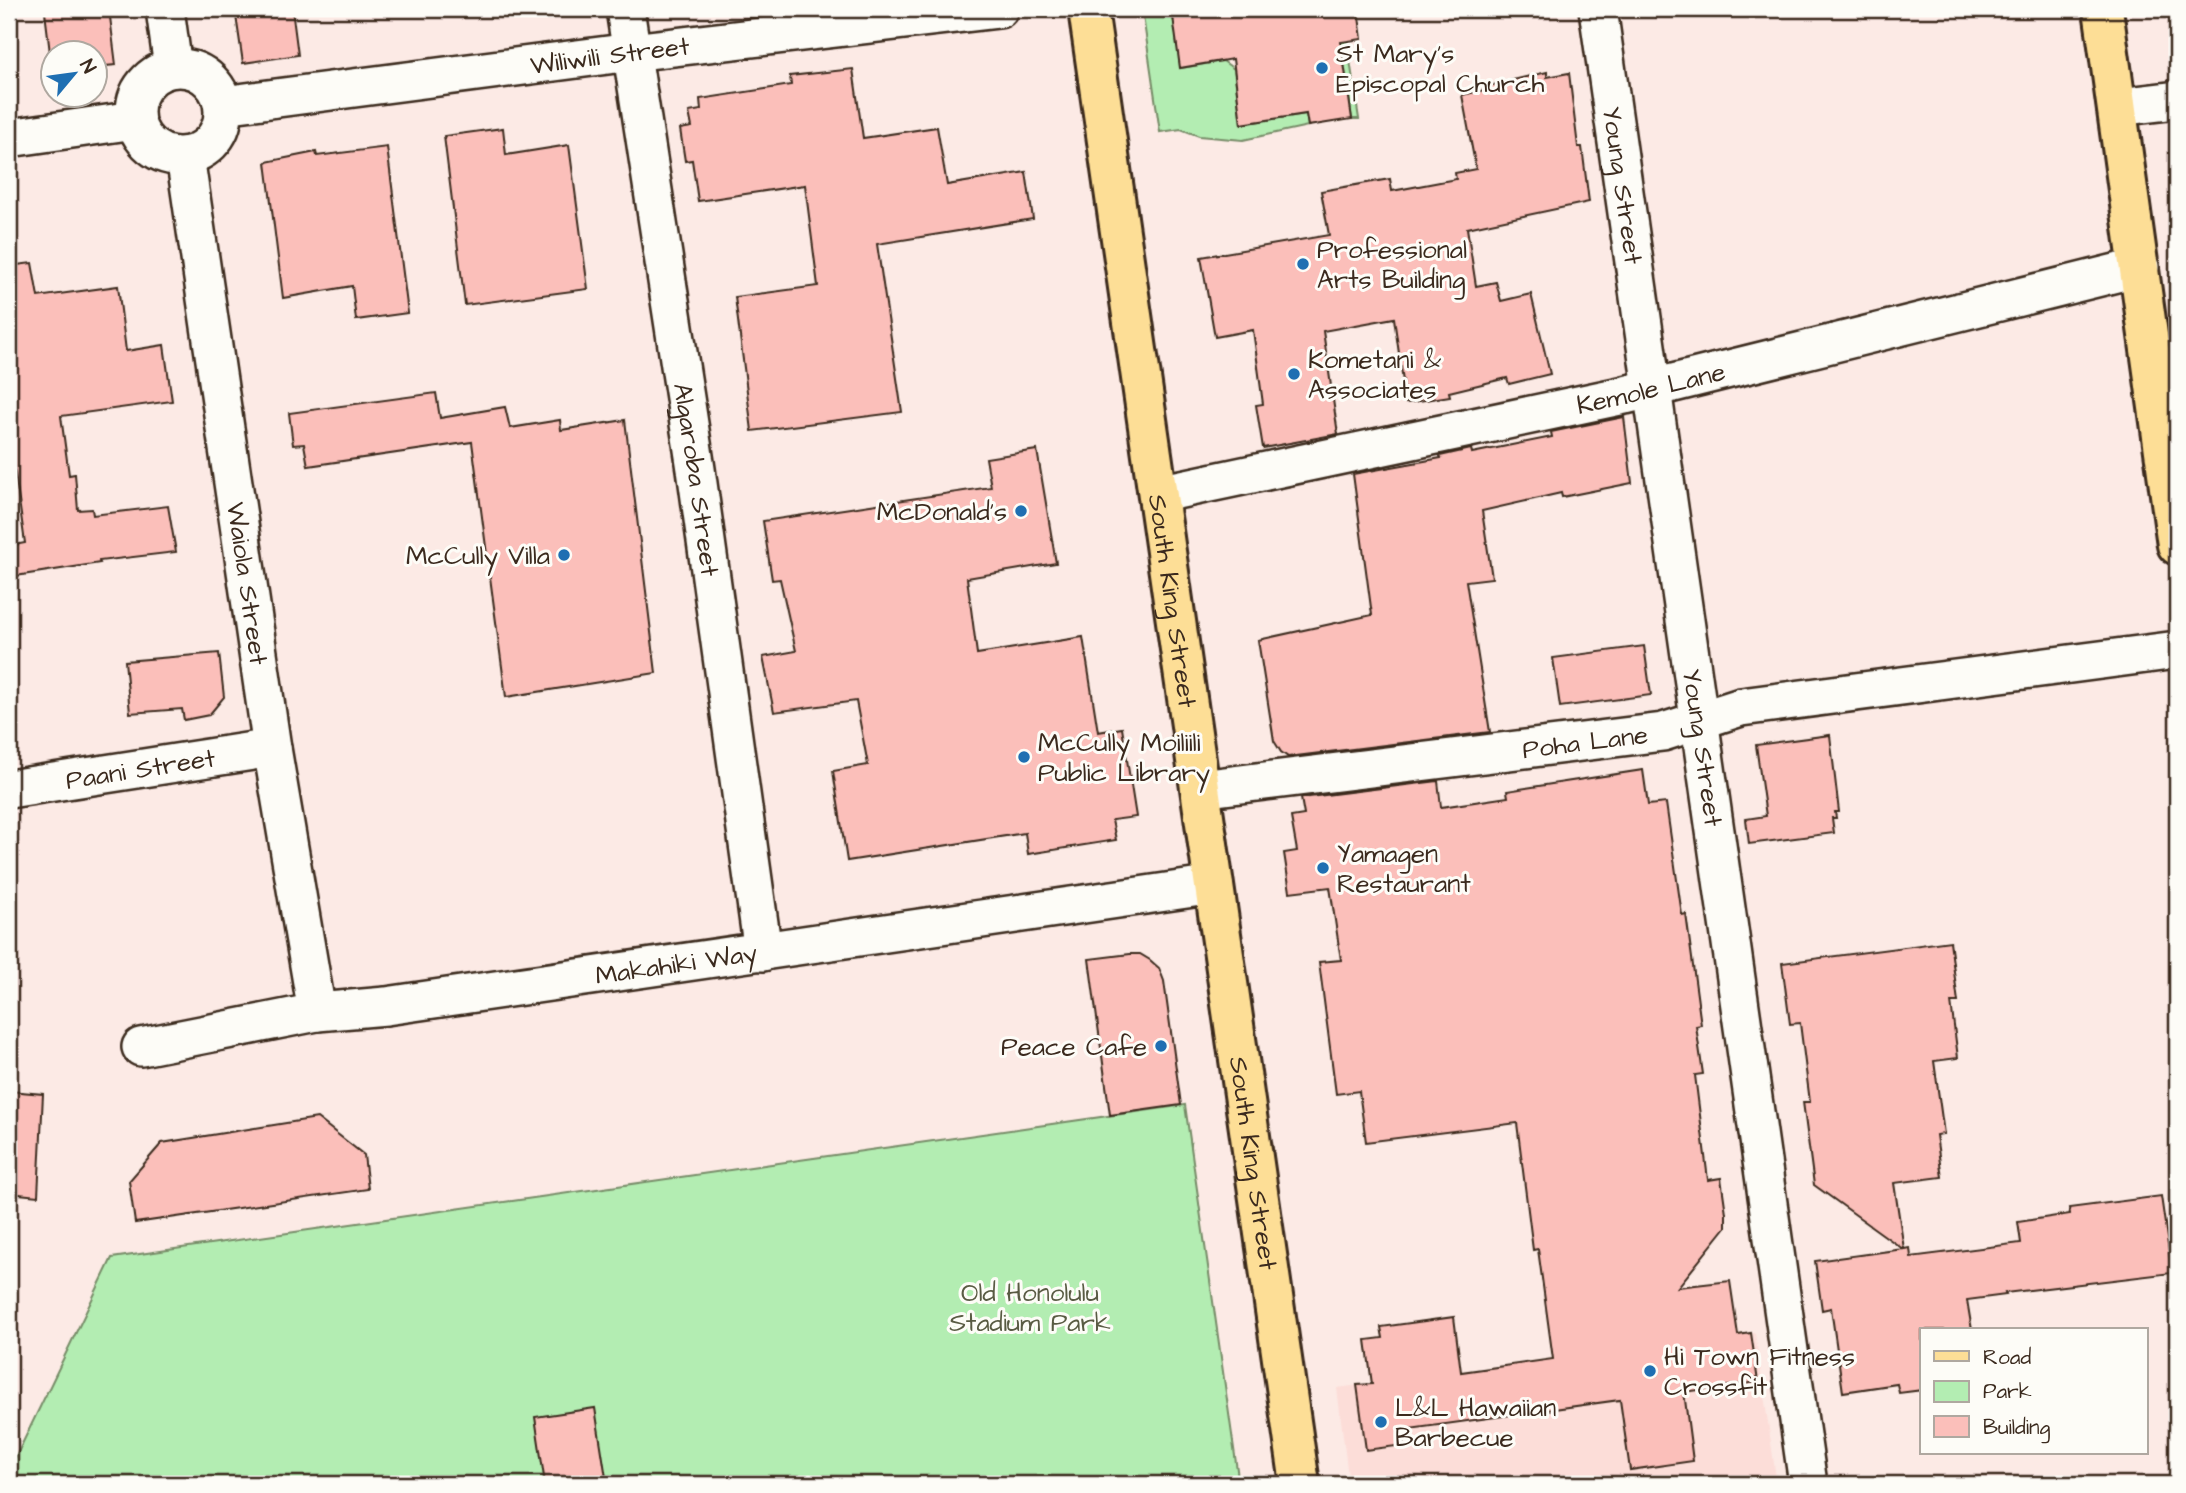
<svg xmlns="http://www.w3.org/2000/svg" width="2186" height="1493" font-family="'Architects Daughter',sans-serif">
<style>
.built{fill:#fcddd8}
.green{fill:#b3edb2;stroke:#778c68;stroke-width:2}
.building{fill:#fbbfba;stroke:#3b2a1e;stroke-width:2}
.lines{fill:none;stroke-linecap:round;stroke-linejoin:round}
.minor-casing{stroke:#3b2a1e;stroke-width:42}
.major-casing{stroke:#3b2a1e;stroke-width:44}
.minor{stroke:#fdfcf7;stroke-width:37}
.major{stroke:#fdde96;stroke-width:38}
.poi-dot{fill:#1f6fb2;stroke:#fdfcf7;stroke-width:2.5}
.labels{text-anchor:middle;stroke-width:6;stroke-linejoin:round;paint-order:stroke}
.poi-label{font-size:26px;fill:#3b2a1e;stroke:#fdfcf7;text-anchor:start}
.street-label{font-size:26px;fill:#3b2a1e;stroke:#fdfcf7}
.park-label{font-size:26px;fill:#595b43;stroke:#fdfcf7}
</style>
<rect width="100%" height="100%" fill="#fceae5"/>
<filter id="ink" filterUnits="userSpaceOnUse"><feTurbulence type="fractalNoise" baseFrequency=".0143" numOctaves="2"/><feDisplacementMap in="SourceGraphic" scale="14" xChannelSelector="R" yChannelSelector="G"/><feConvolveMatrix kernelMatrix="1 2 1 2 8 2 1 2 1" color-interpolation-filters="sRGB"/></filter>
<g filter="url(#ink)">
<path class="built" d="M1755 1333 1777 1484H1349L1337 1388Z"/>
<path class="green" d="M1142 9H1172L1181 68 1223 61 1234 69 1241 124 1306 114 1308 126 1243 140 1199 136 1181 129 1160 132Z
M1347 41 1359 119H1352L1343 57 1292 50Z
M1185 1105 1239 1484H9V1471L112 1258Z"/>
<path class="building" d="M69 9H109L116 65 94 67V52H52V69L45 12Z
M235 9H292L298 55 243 63Z
M1172 9H1358L1362 39 1341 42 1352 119 1308 126 1306 114 1241 124 1233 59 1180 68Z
M853 69 863 138 937 127 947 185 1026 172 1033 219 877 244 902 412 752 431 735 297 818 286 805 185 698 201 692 160 685 161 680 129 692 127 689 112 701 110 700 99 791 85 790 76Z
M1547 72V77L1569 73 1578 147H1582L1589 202 1467 228 1476 286 1496 282 1501 301 1531 294 1550 374 1509 384 1507 378 1449 392 1450 396 1406 403 1394 318 1323 331 1338 434 1263 448 1256 405 1263 404 1253 330 1215 337 1201 257 1329 235 1321 191 1390 179 1392 191 1456 179 1455 173 1476 169 1462 95 1489 89 1488 86Z
M503 128 506 155 569 145 588 289 465 305 444 136Z
M387 147 408 313 356 320 352 286 283 298 266 162 316 152 317 156Z
M32 263 38 297 118 286 126 351 164 345 172 401 61 416 69 475 75 474 78 510 92 509 93 515 168 506 176 552 99 561 100 563 9 577V546L25 543 9 430V266Z
M436 393 440 418 505 407 510 428 560 420 561 430 625 420 656 673 506 697 472 442 308 466 304 444 293 445 289 413Z
M1624 417 1632 483 1562 497 1561 493 1482 511 1492 578 1466 581 1490 732 1288 757 1281 752 1274 741 1258 640 1372 615 1353 474 1441 458 1440 456 1471 449 1472 453 1552 437 1551 432Z
M1037 450 1056 563 967 578 977 654 1083 637 1098 732 1122 728 1136 817 1112 820 1116 840 1028 854 1025 833 847 861 833 771 868 765 856 701 774 712 763 657 796 651 780 579 772 580 763 521 991 487 986 458Z
M1644 646 1651 695 1560 707 1553 658Z
M219 653 224 697 209 715 184 720 182 709 130 713 125 661Z
M1830 735 1839 812H1835L1836 818H1832L1834 833 1749 844 1746 819 1766 816 1756 745Z
M1643 770 1648 805 1666 803 1682 915 1686 914 1701 1025 1696 1026 1703 1074 1695 1075 1708 1180 1721 1178 1726 1213V1227L1678 1287 1730 1281 1738 1335 1751 1333 1758 1382 1684 1392 1693 1461 1630 1470 1620 1400 1402 1430 1404 1445 1366 1450 1357 1385 1372 1384 1366 1340 1383 1338 1381 1327 1454 1317 1461 1372 1553 1359 1538 1249 1533 1250 1517 1123 1366 1142 1359 1091 1336 1094 1319 962 1341 960 1330 887 1290 892 1284 853 1297 851 1291 817 1304 815 1301 798 1438 781 1441 807 1508 797 1507 791Z
M1950 941 1958 1002H1951L1958 1058 1934 1061 1944 1134 1936 1135 1942 1177 1894 1183 1904 1249 1910 1248 1911 1257 2021 1243 2018 1222 2070 1214 2069 1208 2161 1196 2172 1273 2005 1293 2006 1295 1967 1300 1972 1330H1922V1390L1899 1393 1897 1384 1843 1392 1831 1308 1822 1310 1815 1261 1903 1249 1814 1185 1803 1102H1810L1800 1023 1790 1024 1782 963Z
M1130 954H1140L1150 960 1159 968 1164 981 1181 1105 1110 1115 1089 959Z
M9 1091 43 1094 38 1196 9 1193Z
M317 1118 364 1155 368 1189 135 1223 129 1181 162 1143Z
M595 1408 607 1484H545L535 1417Z"/>
<g class="lines">
<g class="minor-casing">
<g id="minor">
<path d="M165 9 173 68"/>
<path id="s1" d="M625 9 696 469 763 952"/>
<path id="s2" d="M1598 9 1808 1484"/>
<circle cx="179" cy="112" r="44"/>
<path id="s3" d="M223 105 631 52 999 9"/>
<path d="M2118 107 2177 100"/>
<path d="M9 138 135 120"/>
<path id="s4" d="M185 156 272 748 317 1012"/>
<path id="s5" d="M1158 494 1625 395 2140 267"/>
<path id="s6" d="M9 789 272 748"/>
<path id="s7" d="M1200 789 1663 732 1741 707 2177 650"/>
<path id="s8" d="M141 1047 317 1012 386 1006 1214 885"/>
</g>
</g>
<g class="major-casing">
<g id="major">
<path id="s9" d="M1088 9 1300 1484"/>
<path d="M2103 9 2177 545"/>
</g>
</g>
<use href="#minor" class="minor"/>
<use href="#major" class="major"/>
</g>
</g>
<g class="poi-dot">
<circle cx="1322" cy="68" r="7"/>
<circle cx="1303" cy="264" r="7"/>
<circle cx="1294" cy="374" r="7"/>
<circle cx="1021" cy="511" r="7"/>
<circle cx="564" cy="555" r="7"/>
<circle cx="1024" cy="757" r="7"/>
<circle cx="1323" cy="868" r="7"/>
<circle cx="1161" cy="1046" r="7"/>
<circle cx="1650" cy="1371" r="7"/>
<circle cx="1381" cy="1422" r="7"/>
</g>
<g class="labels">
<g class="poi-label">
<text x="1336" y="62">St Mary's<tspan x="1336" dy="30">Episcopal Church</tspan></text>
<text x="1317" y="258">Professional<tspan x="1317" dy="30">Arts Building</tspan></text>
<text x="1308" y="368">Kometani &amp;<tspan x="1308" dy="30">Associates</tspan></text>
<text x="1007" y="520" text-anchor="end">McDonald's</text>
<text x="550" y="564" text-anchor="end">McCully Villa</text>
<text x="1038" y="751">McCully Moiliili<tspan x="1038" dy="30">Public Library</tspan></text>
<text x="1337" y="862">Yamagen<tspan x="1337" dy="30">Restaurant</tspan></text>
<text x="1147" y="1055" text-anchor="end">Peace Cafe</text>
<text x="1664" y="1365">Hi Town Fitness<tspan x="1664" dy="30">Crossfit</tspan></text>
<text x="1395" y="1416">L&amp;L Hawaiian<tspan x="1395" dy="30">Barbecue</tspan></text>
</g>
<g class="street-label">
<text dy="9" stroke="none"><textPath href="#s3" startOffset="390">Wiliwili Street</textPath></text>
<text dy="9" stroke="none"><textPath href="#s2" startOffset="178">Young Street</textPath></text>
<text dy="9" stroke="none"><textPath href="#s5" startOffset="504">Kemole Lane</textPath></text>
<text dy="9" stroke="none"><textPath href="#s1" startOffset="476">Algaroba Street</textPath></text>
<text dy="9" stroke="none"><textPath href="#s4" startOffset="432">Waiola Street</textPath></text>
<text dy="9" stroke="none"><textPath href="#s9" startOffset="598">South King Street</textPath></text>
<text dy="9" stroke="none"><textPath href="#s7" startOffset="388">Poha Lane</textPath></text>
<text dy="9" stroke="none"><textPath href="#s2" startOffset="746">Young Street</textPath></text>
<text dy="9" stroke="none"><textPath href="#s6" startOffset="133">Paani Street</textPath></text>
<text dy="9" stroke="none"><textPath href="#s8" startOffset="542">Makahiki Way</textPath></text>
<text dy="9" stroke="none"><textPath href="#s9" startOffset="1166">South King Street</textPath></text>
</g>
<g class="park-label">
<text x="1030" y="1301">Old Honolulu<tspan x="1030" dy="30">Stadium Park</tspan></text>
</g>
</g>
<rect width="2186" height="1493" fill="none" stroke="#fdfcf7" stroke-width="35"/>
<rect x="18" y="18" width="2151" height="1458" fill="none" stroke="#3b2a1e" stroke-width="2.5" filter="url(#ink)"/>
<rect x="1920" y="1328" width="228" height="126" fill="#fdfcf7" stroke="#afa8a0" stroke-width="2"/>
<rect x="1934" y="1351" width="35" height="10" fill="#fdde96" stroke="#afa8a0" stroke-width="2"/>
<text x="1983" y="1364" font-size="21" fill="#3b2a1e">Road</text>
<rect x="1934" y="1381" width="35" height="21" fill="#b3edb2" stroke="#afa8a0" stroke-width="2"/>
<text x="1983" y="1398" font-size="21" fill="#3b2a1e">Park</text>
<rect x="1934" y="1416" width="35" height="21" fill="#fbbfba" stroke="#afa8a0" stroke-width="2"/>
<text x="1983" y="1434" font-size="21" fill="#3b2a1e">Building</text>
<g transform="translate(74 74) rotate(61)"><circle r="33" fill="#fdfcf7" stroke="#afa8a0" stroke-width="2"/>
<path d="M0-5L12 26L0 18L-12 26Z" fill="#1f6fb2"/>
<text y="-10" font-size="19" font-weight="bold" text-anchor="middle" fill="#3b2a1e">N</text>
</g>
</svg>
